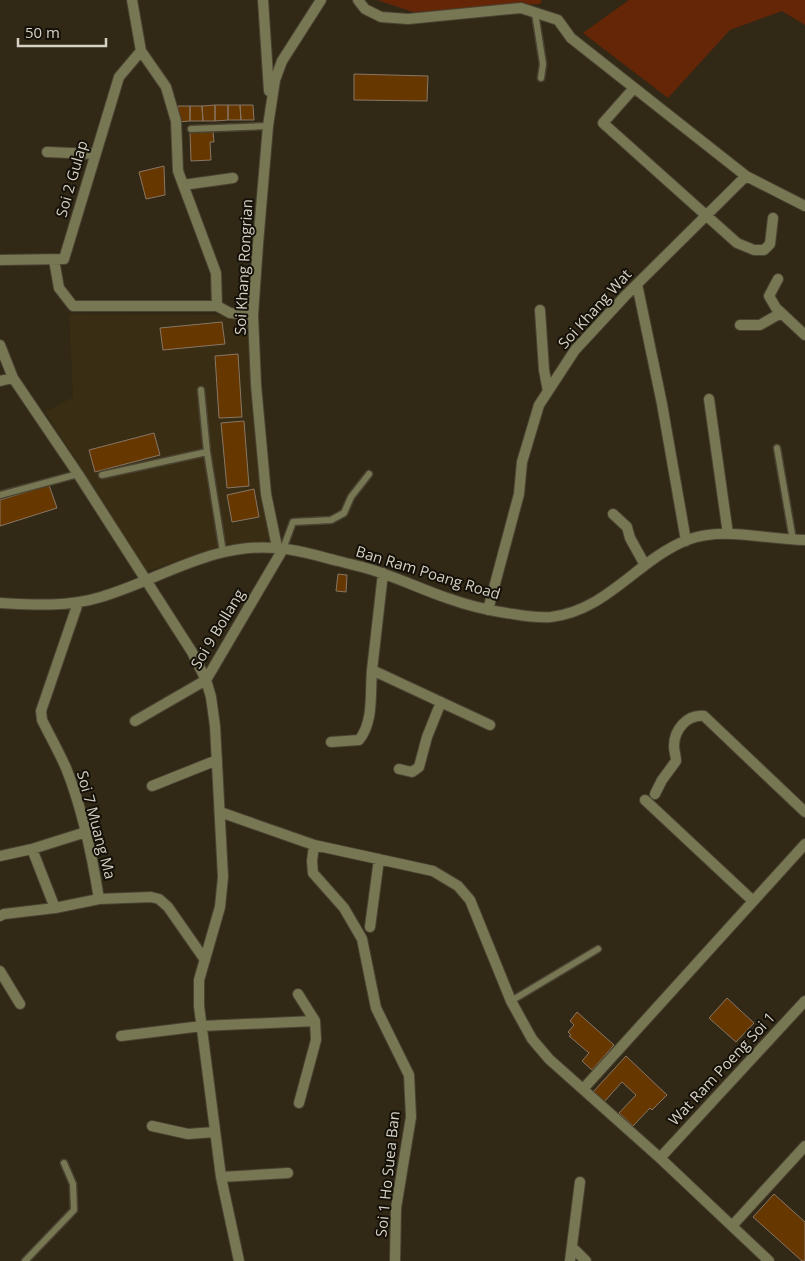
<svg xmlns="http://www.w3.org/2000/svg" width="805" height="1261" font-family="'Open Sans',sans-serif">
<style>
.built{fill:#392d14}
.green{fill:#652608}
.building{fill:#663800;stroke:#887666}
.lines{fill:none;stroke-linecap:round;stroke-linejoin:round}
.service-casing{stroke:#4b4332;stroke-width:9}
.minor-casing{stroke:#4b4332;stroke-width:12}
.service{stroke:#787754;stroke-width:6}
.minor{stroke:#787754;stroke-width:10}
.labels{text-anchor:middle;stroke-width:4;stroke-linejoin:round;paint-order:stroke}
.street-label{font-size:15px;fill:#d6d1c5;stroke:#151109}
</style>
<rect width="100%" height="100%" fill="#312816"/>
<path class="built" d="M69 314 248 315 259 467 271 540 225 545 147 571 45 412 73 397Z"/>
<path class="green" d="M377 0H542L540 4 413 12Z
M629 0H805V25L782 11 730 30 668 98 583 33Z"/>
<path class="building" d="M354 74 428 76 427 101 354 100Z
M215 105V121H203L202 106Z
M215 105H228V120L215 121Z
M228 105H240L241 120H228Z
M240 105H253L254 120H241Z
M178 106H190V121L178 122Z
M190 106H202L203 121H190Z
M213 131 214 142H210L211 160 191 161 190 132Z
M164 166 165 195 146 199 139 172Z
M222 322 225 344 163 350 160 328Z
M238 354 242 417 219 418 215 356Z
M244 421 249 486 227 488 221 423Z
M154 433 160 455 95 472 89 450Z
M49 485 57 508 0 526V500Z
M254 489 259 517 232 522 227 495Z
M338 574 347 575 346 592 336 591Z
M727 998 754 1023 736 1042 709 1018Z
M577 1012 614 1045 592 1070 582 1061 589 1053 569 1036 571 1035 568 1032 574 1025 570 1021Z
M626 1056 667 1095 652 1110 650 1108 633 1126 619 1113 636 1095 622 1082 604 1102 593 1092Z
M774 1194 805 1222V1261H802L753 1217Z"/>
<g class="lines">
<g class="service-casing">
<path id="service" d="M535 13 543 64 541 78
M191 129 268 126
M201 390 207 452
M777 448 793 540
M102 475 207 452 223 552
M0 495 78 474
M283 549 293 522 331 520 344 513 351 497 369 474
M511 1001 598 949
M25 1261 74 1210 73 1184 64 1163"/>
</g>
<g class="minor-casing">
<path id="minor" d="M132 0 141 51 166 87 176 121 178 171 216 273 217 306
M263 0 269 91
M358 0 365 9 381 17 408 19 521 8 558 20 571 38 746 176 805 206
M634 88 603 123 737 243 754 250H764L770 244 773 218
M47 152 95 154
M183 185 233 178
M0 260 64 259 119 77 141 51
M54 260 59 288 73 306H217L230 313 253 315
M778 279 769 296 776 308 805 335
M637 284 662 404 686 541
M540 310 544 370 548 391
M740 325H760L781 313
M0 345 13 378 78 474 192 652 206 680 211 697 215 726 223 877 220 907 199 980V1006L221 1177 239 1261
M0 381 13 378
M709 399 728 534
M613 514 627 527 630 538 645 565
M277 547 266 494 256 385 253 315 258 244 268 126 275 80 282 61 321 0
M383 573 372 670 490 725
M0 603C34 605 69 607 101 597 159 580 213 542 276 548 297 549 318 556 338 561 353 565 369 568 384 574 405 581 426 591 447 598 469 606 491 611 513 614 525 616 539 618 551 617 608 610 637 560 687 540 724 526 766 540 805 540
M78 603 41 711 42 720C50 736 59 752 66 768 83 810 92 855 99 899
M488 610 519 494 522 462 539 405 575 350 626 295 746 176
M135 721 206 680 283 549
M331 742 359 740C374 722 370 692 372 670
M399 769 412 772 419 767 427 737 441 702
M152 786 217 760
M655 794 662 780 676 761C676 756 674 751 674 746 674 730 687 714 704 716L805 812
M645 800 753 901
M220 812 314 845 433 871 458 886 470 900 511 1001 532 1039 549 1059 660 1158 769 1261
M314 845 312 861 313 873 344 908 362 939 376 1008 409 1075 411 1117 396 1208 395 1261
M0 856 32 849
M55 908 32 849 86 832
M0 916 4 914 55 908 99 899 151 897 159 899 168 907 205 960
M370 927 379 859
M0 971 20 1004
M298 994 315 1021 316 1040 299 1103
M121 1036 202 1026 315 1021
M583 1089 805 844
M152 1126 188 1134 215 1132
M660 1158 805 1001
M221 1177 288 1173
M732 1226 805 1146
M572 1247 586 1261
M570 1261 580 1182"/>
</g>
<use href="#service" class="service"/>
<use href="#minor" class="minor"/>
</g>
<g class="labels">
<g class="street-label">
<text transform="translate(72 179) rotate(-74)" y="5">Soi 2 Gulap</text>
<text transform="translate(244 267) rotate(-87)" y="5">Soi Khang Rongrian</text>
<text transform="translate(595 309) rotate(-48)" y="5">Soi Khang Wat</text>
<text transform="translate(428 573) rotate(17)" y="5">Ban Ram Poang Road</text>
<text transform="translate(218 629) rotate(-59)" y="5">Soi 9 Bollang</text>
<text transform="translate(96 825) rotate(75)" y="5">Soi 7 Muang Ma</text>
<text transform="translate(722 1069) rotate(-47)" y="5">Wat Ram Poeng Soi 1</text>
<text transform="translate(388 1174) rotate(-84)" y="5">Soi 1 Ho Suea Ban</text>
</g>
</g>
<path d="M18 38v8h88v-8" fill="none" stroke="#d6d1c5" stroke-width="2.5"/>
<text x="25" y="38" font-size="15" fill="#d6d1c5" stroke="#151109" stroke-width="4" paint-order="stroke">50 m</text>
</svg>
